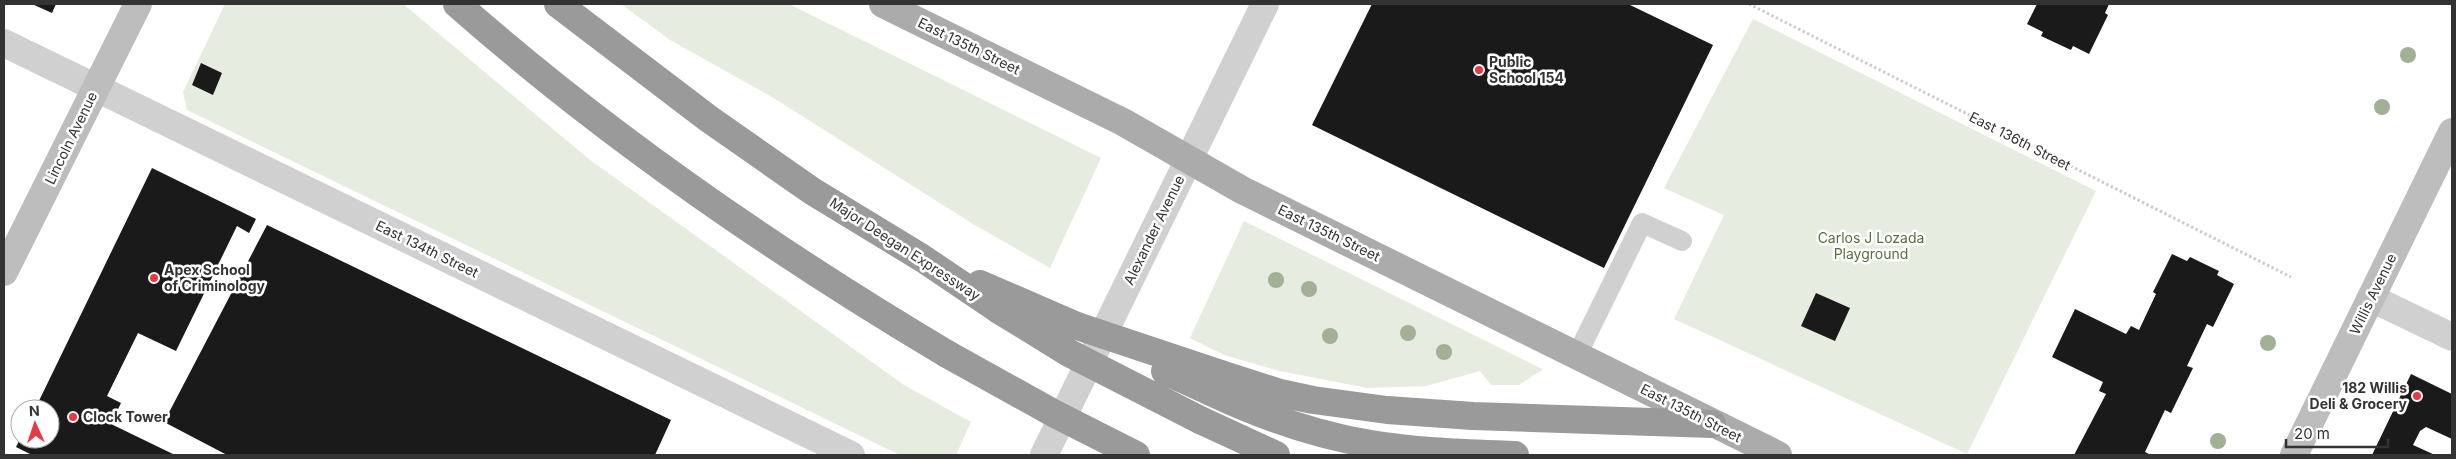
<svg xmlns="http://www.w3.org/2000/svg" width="2456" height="459" font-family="Inter,sans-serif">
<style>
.green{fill:#e6ecdf}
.building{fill:#1a1a1a}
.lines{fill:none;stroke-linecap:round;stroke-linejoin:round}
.path{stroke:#cdcdcd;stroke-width:3;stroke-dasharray:2.5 2.5;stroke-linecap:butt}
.service{stroke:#d0d0d0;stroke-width:20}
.minor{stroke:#d0d0d0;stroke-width:28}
.secondary{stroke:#bdbdbd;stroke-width:28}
.primary{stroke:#ababab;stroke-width:28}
.motorway{stroke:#9a9a9a;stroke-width:28}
.motorway-bridge{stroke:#9a9a9a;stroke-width:28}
.tree{fill:#a2b095}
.poi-dot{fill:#e63946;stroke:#fff;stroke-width:2}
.labels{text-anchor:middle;stroke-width:5;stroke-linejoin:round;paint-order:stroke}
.street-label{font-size:14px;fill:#333;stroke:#fff}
.poi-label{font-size:14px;font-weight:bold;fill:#333;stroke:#fff;text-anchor:start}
.park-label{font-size:14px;fill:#56703f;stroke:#fff}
</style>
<rect width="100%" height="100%" fill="#fff"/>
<path class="green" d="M225 4H403L590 160 904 385 971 422 956 455H900L187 110 183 92Z
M621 4H789L1101 158 1050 268 973 224 772 97 670 40Z
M1753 19 2096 191 1967 454 1674 319 1724 215 1664 188Z
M1244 221 1542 369V370L1519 385H1491L1480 371 1426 386 1367 388 1280 371 1224 355 1190 338Z"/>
<path class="building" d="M32 4H56L52 13Z
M1372 4H1628L1713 45 1604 268 1312 125Z
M2037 4H2109L2105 13 2108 15 2089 54 2073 46 2071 50 2041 36 2043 32 2027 24Z
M201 63 222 73 213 95 192 85Z
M152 168 256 219 249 233 237 226 176 351 138 333 107 396 121 403 111 424 175 455H32L16 447 20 439H50V409H35Z
M267 225 671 420 655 455H227L164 422Z
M2172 254 2187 261 2190 257 2219 271 2217 275 2234 284 2213 327 2207 324 2187 366 2193 368 2171 413 2165 410 2145 452 2151 455H2074L2106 394 2099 391 2103 382 2052 357 2075 309 2126 334 2131 326 2139 330 2156 294 2153 292Z
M1816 293 1850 308 1835 341 1801 326Z
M2411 374 2452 394V439L2426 427 2420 431 2413 445 2435 455H2372Z"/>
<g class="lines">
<path class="path" d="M1749 4 2291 277"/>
<path class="service" d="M1577 355 1642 223 1682 241"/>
<path class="minor" d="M4 43 851 455
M2371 298 2452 337
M1044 455 1265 4"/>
<path class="secondary" d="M4 272 138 4
M2294 455 2452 132"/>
<path class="primary" d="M883 4 1123 122 1242 190 1778 455"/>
<path class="motorway" d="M457 4C608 137 774 251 947 354
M558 4 709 119 812 191 922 258 999 310
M980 284 1077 326
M1221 374 1280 393 1313 400 1387 410 1473 416 1712 424
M1211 392C1262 416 1315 435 1371 444 1419 452 1467 453 1515 455
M1200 420 1276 455"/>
<path class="motorway-bridge" d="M999 310 1069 353 1200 420
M1077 326 1221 374
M947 354 1055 414 1136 455
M1165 371 1211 392"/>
</g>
<g class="tree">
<circle cx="2408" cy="55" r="8"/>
<circle cx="2382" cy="107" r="8"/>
<circle cx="1276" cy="280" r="8"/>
<circle cx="1309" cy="289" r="8"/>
<circle cx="1408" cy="333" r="8"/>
<circle cx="1330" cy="336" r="8"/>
<circle cx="2268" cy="343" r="8"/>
<circle cx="1444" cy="352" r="8"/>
<circle cx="2218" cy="441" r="8"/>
</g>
<g class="poi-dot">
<circle cx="1479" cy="70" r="5"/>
<circle cx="154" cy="278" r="5"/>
<circle cx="2417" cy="396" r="5"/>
<circle cx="73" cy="417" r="5"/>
</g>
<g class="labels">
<g class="street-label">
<text transform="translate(969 46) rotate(26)" y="5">East 135th Street</text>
<text transform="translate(71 138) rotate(-64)" y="5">Lincoln Avenue</text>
<text transform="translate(2020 141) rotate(27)" y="5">East 136th Street</text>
<text transform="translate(1154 230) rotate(-64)" y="5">Alexander Avenue</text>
<text transform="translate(1329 233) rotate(26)" y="5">East 135th Street</text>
<text transform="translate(427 249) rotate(26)" y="5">East 134th Street</text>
<text transform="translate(905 249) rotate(33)" y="5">Major Deegan Expressway</text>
<text transform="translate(2373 294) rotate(-64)" y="5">Willis Avenue</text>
<text transform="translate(1691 413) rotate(27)" y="5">East 135th Street</text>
</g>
<g class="poi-label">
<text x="1489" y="67">Public<tspan x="1489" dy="16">School 154</tspan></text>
<text x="164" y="275">Apex School<tspan x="164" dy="16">of Criminology</tspan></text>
<text x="2407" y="393" text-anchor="end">182 Willis<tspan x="2407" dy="16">Deli &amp; Grocery</tspan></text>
<text x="83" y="422">Clock Tower</text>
</g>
<g class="park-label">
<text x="1871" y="243">Carlos J Lozada<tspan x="1871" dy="16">Playground</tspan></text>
</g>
</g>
<rect width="2456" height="459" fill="none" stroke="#333333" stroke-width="10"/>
<g transform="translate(35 424) rotate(357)"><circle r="24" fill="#ffffff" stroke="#adadad"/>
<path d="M0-4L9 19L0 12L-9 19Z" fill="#e63946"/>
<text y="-8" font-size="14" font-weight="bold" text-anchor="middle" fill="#333333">N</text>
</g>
<path d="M2286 439v8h102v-8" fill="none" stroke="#333333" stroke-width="2.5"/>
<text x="2294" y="439" font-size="15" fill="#333333" stroke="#ffffff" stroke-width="4" paint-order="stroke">20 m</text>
</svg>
